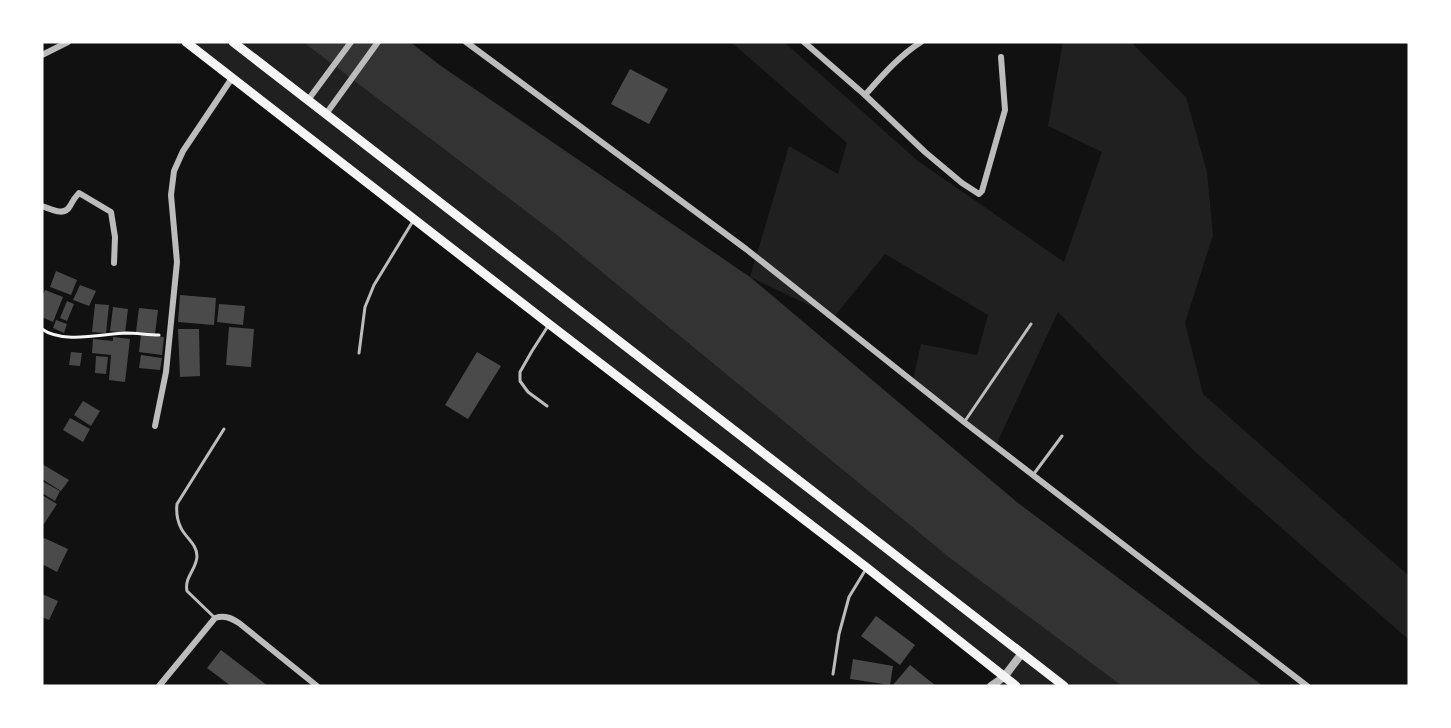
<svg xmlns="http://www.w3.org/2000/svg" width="1451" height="728" font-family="Barlow,sans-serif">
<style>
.green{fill:#202020}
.water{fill:#333}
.building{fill:#4a4a4a}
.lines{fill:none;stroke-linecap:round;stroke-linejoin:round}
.path{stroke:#f5f5f5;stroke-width:3}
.service{stroke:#bcbcbc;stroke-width:3}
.minor{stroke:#bcbcbc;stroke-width:6}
.tertiary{stroke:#bcbcbc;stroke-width:8}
.secondary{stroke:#f5f5f5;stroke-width:9}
</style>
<rect width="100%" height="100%" fill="#111"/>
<path class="green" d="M186 42H303L553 232 916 530 1123 686H1016Z
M731 42H784L918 161 1064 262 1102 152 1048 126 1063 42H1131L1186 97 1207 172 1213 235 1185 323 1203 394 1409 576V640L1194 451 1058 312 996 445 912 384 921 344 977 355 988 315 885 254 834 317 750 277 789 146 838 174 847 143Z"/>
<path class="water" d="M303 42H410L441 66 750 277 1018 503 1263 686H1122L950 558 553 232Z"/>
<path class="building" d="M630 69 668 89 649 124 611 104Z
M56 271 77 280 71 295 50 287Z
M80 285 96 291 89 306 73 300Z
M45 290 63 297 53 322 42 317V297Z
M180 295 216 298 214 325 178 322Z
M67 301 74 304 67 321 60 318Z
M95 304 109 305 106 333 92 332Z
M219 304 245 306 243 325 217 322Z
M113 307 128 309 125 333 110 331Z
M139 308 158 310 155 334 136 332Z
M56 320 67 324 64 333 53 328Z
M229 327 254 329 251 367 226 365Z
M178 329H199L200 376 180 377Z
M141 334 164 337 162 355 139 352Z
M113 337 130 339 125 382 109 380 111 355 92 353 93 339 113 341Z
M71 352 82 353 80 366 69 365Z
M477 352 501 366 468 419 445 405Z
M141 355 162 358 160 370 139 368Z
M96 356 108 357 106 374 95 373Z
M83 401 100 411 91 426 74 415Z
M70 418 90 429 83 442 63 430Z
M42 464 69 480 61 491 42 479Z
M42 481 60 491 55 501 42 493Z
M42 495 57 504 44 524 42 523Z
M42 537 68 549 57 572 42 564Z
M42 594 58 601 49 620 42 617Z
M876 616 915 645 900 665 861 636Z
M221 650 268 686H231L207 668Z
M853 659 893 666 890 685 850 679Z
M910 665 936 686H892Z"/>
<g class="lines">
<path class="path" d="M42 329C62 344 102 334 126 333 137 333 148 335 159 335"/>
<path class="service" d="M359 353 365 307 374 285 413 221
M547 406 528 392 520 381V372L532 351 548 326
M965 421 1031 324
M1033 475 1062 436
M215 618 187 591C184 577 197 569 197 556 197 544 185 537 181 528 177 520 176 513 177 504L224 429
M833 674 839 634 849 597 866 569"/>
<path class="minor" d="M466 42 746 249 964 422 1307 686
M804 42 865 95 925 152 962 183 979 194 982 191 1005 110 1001 57
M42 55 68 42
M865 95C882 76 899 56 921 42
M308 100 351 42
M326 114 378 42
M42 206C51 209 64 217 70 206 73 200 75 197 79 193L111 212 115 237 114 263
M155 426 166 372 177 262 171 195 174 171 183 151 232 78
M159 686 215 618C225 615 231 618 239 623L317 686"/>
<path class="tertiary" d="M991 686 1004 677 1022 653"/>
<path class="secondary" d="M186 42 549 324 866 567 1016 686
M233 42 1064 686"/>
</g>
<rect width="1451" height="728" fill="none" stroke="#ffffff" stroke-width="87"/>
</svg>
